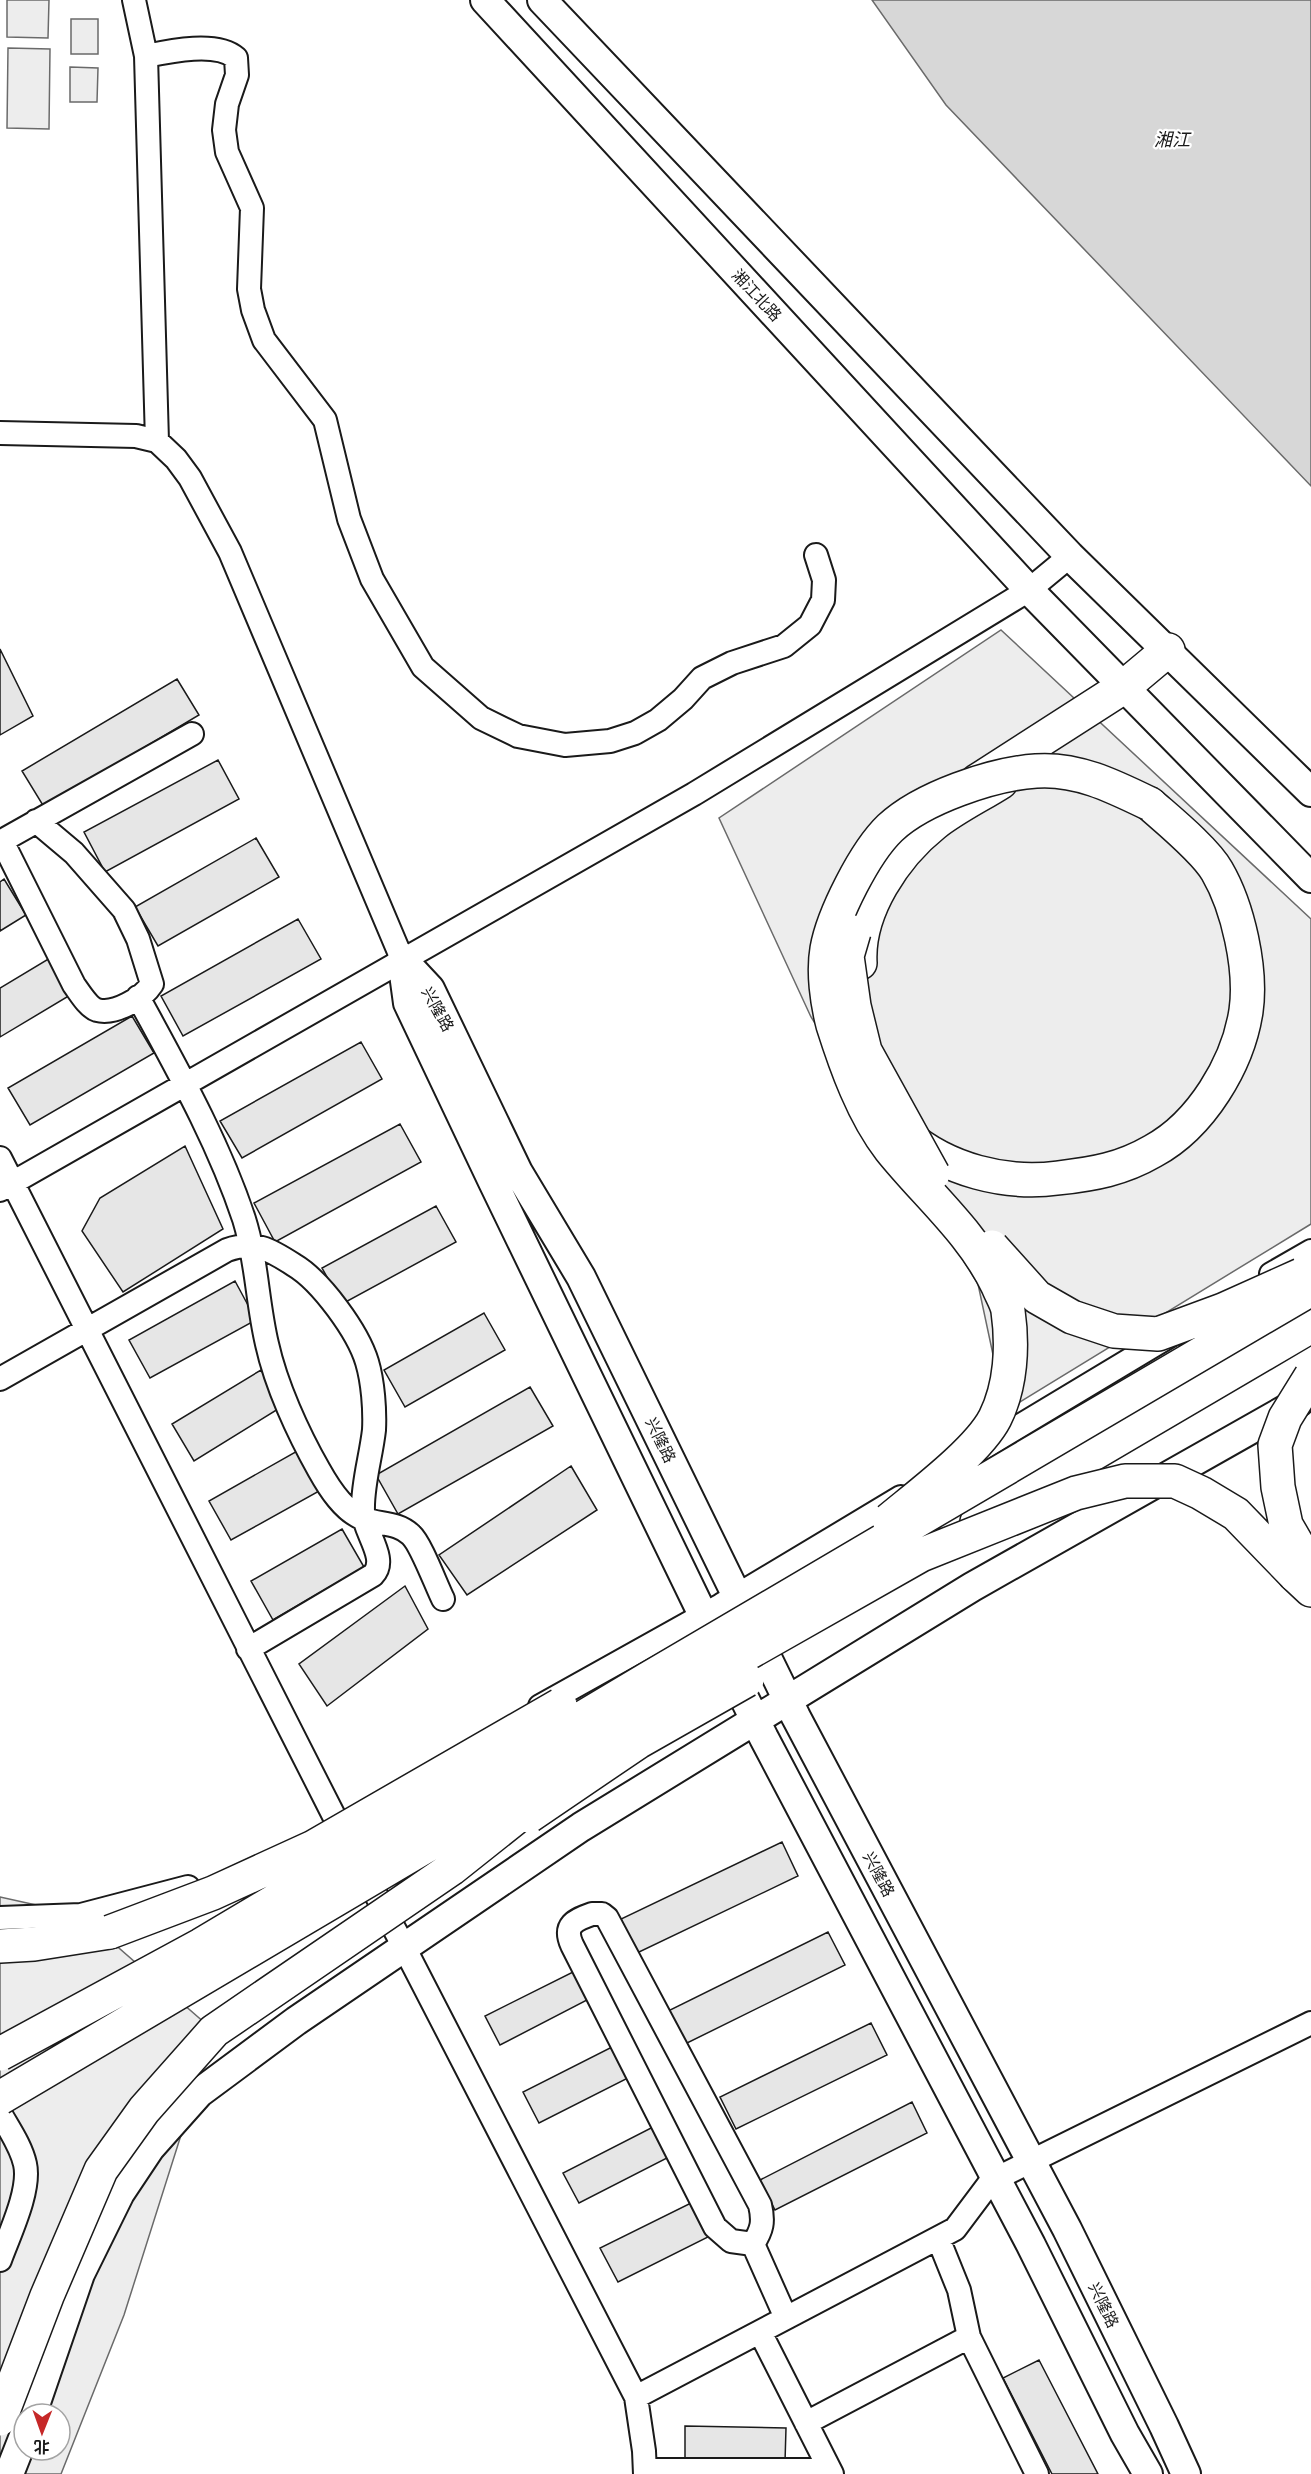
<svg xmlns="http://www.w3.org/2000/svg" width="1311" height="2474" font-family="Inter,'Noto Sans SC',sans-serif">
<style>
.built{fill:#ededed;stroke:#6a6a6a;stroke-width:1.5;fill-rule:evenodd}
.water{fill:#d7d7d7;stroke:#6a6a6a;stroke-width:1.5}
.building{fill:#e6e6e6;stroke:#1a1a1a;stroke-width:1.5}
.lines{fill:none;stroke-linecap:round;stroke-linejoin:round}
.minor-casing{stroke:#1a1a1a;stroke-width:26}
.major-casing{stroke:#1a1a1a;stroke-width:32}
.highway-casing{stroke:#1a1a1a;stroke-width:36}
.minor{stroke:#fff;stroke-width:22}
.major{stroke:#fff;stroke-width:28}
.highway{stroke:#fff;stroke-width:33}
.highway-bridge-casing{stroke:#1a1a1a;stroke-width:36;stroke-linecap:butt}
.highway-bridge{stroke:#fff;stroke-width:33}
.labels{text-anchor:middle;stroke-width:4.5;stroke-linejoin:round;paint-order:stroke}
.street-label{font-size:16px;fill:#1a1a1a;stroke:#fff}
.water-label{font-size:18px;font-style:italic;fill:#1a1a1a;stroke:#fff}
</style>
<rect width="100%" height="100%" fill="#fff"/>
<path class="built" d="M7 0H49L48 38 7 37Z
M71 19H98V54H71Z
M8 48 50 49 49 129 7 128Z
M70 67 98 68 97 102H70Z
M1001 630 1311 919V1224L1005 1411 978 1284 811 1017 719 818Z
M0 1897 81 1915 214 2031 124 2315 61 2474H0ZM24 2414H60V2450H24Z"/>
<path class="water" d="M872 0H1311V486L946 105Z"/>
<path class="building" d="M0 649 33 716 0 735Z
M177 679 199 715 44 807 22 771Z
M218 760 239 799 105 872 84 832Z
M256 838 279 877 158 946 135 907Z
M4 879 26 915 0 931V882Z
M298 919 321 959 183 1036 161 996Z
M50 958 72 994 0 1037V988Z
M132 1016 154 1053 30 1125 8 1088Z
M361 1042 382 1079 242 1158 220 1121Z
M400 1124 421 1162 275 1242 254 1203Z
M185 1146 223 1229 123 1292 82 1231 100 1198Z
M436 1206 456 1242 342 1304 322 1268Z
M235 1281 256 1320 150 1378 129 1340Z
M484 1313 505 1350 405 1407 384 1370Z
M261 1370 283 1406 194 1461 172 1424Z
M530 1387 553 1426 398 1514 376 1475Z
M299 1450 321 1490 231 1540 209 1501Z
M571 1466 597 1510 467 1595 439 1555Z
M342 1529 364 1567 273 1620 251 1581Z
M405 1586 428 1629 327 1706 299 1664Z
M782 1842 798 1876 637 1953 621 1919Z
M828 1932 845 1965 683 2045 666 2012Z
M575 1971 589 1999 500 2045 485 2016Z
M871 2023 887 2055 736 2129 720 2097Z
M612 2047 628 2078 539 2123 523 2092Z
M912 2102 927 2133 775 2210 760 2180Z
M653 2127 669 2157 579 2203 563 2173Z
M691 2203 708 2237 618 2282 600 2248Z
M1039 2360 1098 2474H1052L1003 2378Z
M685 2426 786 2428 785 2462 685 2460Z"/>
<g class="lines">
<g class="minor-casing">
<path id="minor" d="M134 0 146 56 157 441
M146 56C170 51 217 41 236 58L237 75 227 104 224 130 227 152 252 208 249 289 253 310 264 340 325 420 349 519 372 579 423 667 481 718 518 736 565 745 610 741 635 733 658 720 683 699 702 678 732 663 784 646 810 625 823 600 824 580 816 555
M0 433 136 436 157 441 176 459 190 478 230 552 402 959
M2 841 74 985C80 993 88 1007 97 1010 115 1015 143 998 152 984L138 939 124 910 74 853 36 821
M0 842 192 734
M138 997C177 1069 218 1141 244 1219 257 1260 257 1302 267 1344 276 1385 298 1433 319 1470 329 1488 344 1512 364 1519 380 1525 398 1522 411 1535 421 1544 436 1585 443 1599
M0 1158 335 1818 404 1947 636 2397 644 2451 645 2474
M0 1190 694 794 1029 590 1070 556
M1271 1274 1311 1251
M0 1379 227 1250C255 1240 271 1250 294 1265 321 1281 358 1332 367 1362 373 1382 375 1410 374 1430 371 1457 362 1485 363 1511 363 1531 389 1559 373 1575L248 1649
M978 1451 1171 1335
M540 1706 721 1605 901 1497
M592 1914H602L607 1918 760 2205C764 2222 762 2230 753 2244L731 2241 715 2227 572 1945C563 1925 575 1920 592 1914Z
M0 1918 81 1915 188 1887
M0 2113C9 2129 21 2146 25 2164 31 2190 9 2235 0 2260
M938 2238 959 2290 969 2337 1037 2474
M753 2244 786 2318
M760 2332 832 2474
M636 2397 955 2229 991 2181 1311 2023
M806 2423 969 2337
M646 2470H830"/>
</g>
<g class="major-casing">
<path id="major" d="M485 0 1029 590 1311 878
M542 0 1070 556 1311 792
M402 959 430 989 518 1172 581 1277 796 1717 1067 2229 1164 2426 1186 2474
M402 959 408 1003 493 1182 703 1615 764 1738 1031 2245 1125 2434 1148 2474
M32 2414 80 2274 120 2193 150 2148 199 2093 296 2021 581 1827 972 1587 1299 1402
M9 2474 24 2436"/>
</g>
<g class="highway-casing">
<path id="highway" d="M977 781 1125 686 1168 650
M860 963C857 911 895 855 934 824 954 808 979 796 1001 782
M906 1135C947 1170 1005 1185 1058 1178 1094 1174 1122 1169 1153 1151 1201 1125 1238 1064 1246 1011 1252 969 1238 907 1217 871 1205 850 1168 820 1150 804
M977 1522 1311 1326
M1295 1575 1311 1590
M0 1946 34 1944 110 1932"/>
</g>
<use href="#minor" class="minor"/>
<use href="#major" class="major"/>
<use href="#highway" class="highway"/>
<g class="highway-bridge-casing">
<path id="highway-bridge" d="M854 932 847 956 854 1006 865 1051 933 1174
M992 1247 1037 1297 1072 1317 1114 1331 1158 1334 1223 1310 1301 1275
M1311 1376 1285 1418 1275 1445 1278 1487 1286 1525 1311 1568
M889 1520C919 1495 978 1451 995 1418 1011 1386 1013 1346 1008 1311 1007 1303 1001 1294 998 1286 973 1233 926 1194 890 1149 863 1114 846 1066 833 1025 827 1002 823 972 827 949 833 915 865 852 890 828 922 798 992 774 1036 771 1077 768 1113 786 1150 804
M529 1816 638 1742 747 1680
M310 1849 560 1705
M110 1932 213 1893 331 1839
M0 2054 201 1945 646 1680 1311 1289
M0 2098 465 1823 660 1703 921 1555 1076 1493 1125 1481H1175L1201 1493 1236 1514 1295 1575
M0 2419 47 2296 101 2170 144 2110 214 2031 451 1869 544 1795"/>
</g>
<use href="#highway-bridge" class="highway-bridge"/>
</g>
<g class="labels">
<g class="street-label">
<text transform="translate(757 295) rotate(47)" y="6">湘江北路</text>
<text transform="translate(438 1009) rotate(61)" y="6">兴隆路</text>
<text transform="translate(661 1440) rotate(64)" y="6">兴隆路</text>
<text transform="translate(879 1874) rotate(62)" y="6">兴隆路</text>
<text transform="translate(1104 2305) rotate(64)" y="6">兴隆路</text>
</g>
<g class="water-label">
<text x="1172" y="146">湘江</text>
</g>
</g>
<g transform="translate(42 2432) rotate(181)"><circle r="28" fill="#ffffff" stroke="#a3a3a3" stroke-width="1.5"/>
<path d="M0-4.5L10 22L0 15L-10 22Z" fill="#c62828"/>
<text y="-9" font-size="16" font-weight="bold" text-anchor="middle" fill="#1a1a1a">北</text>
</g>
</svg>
